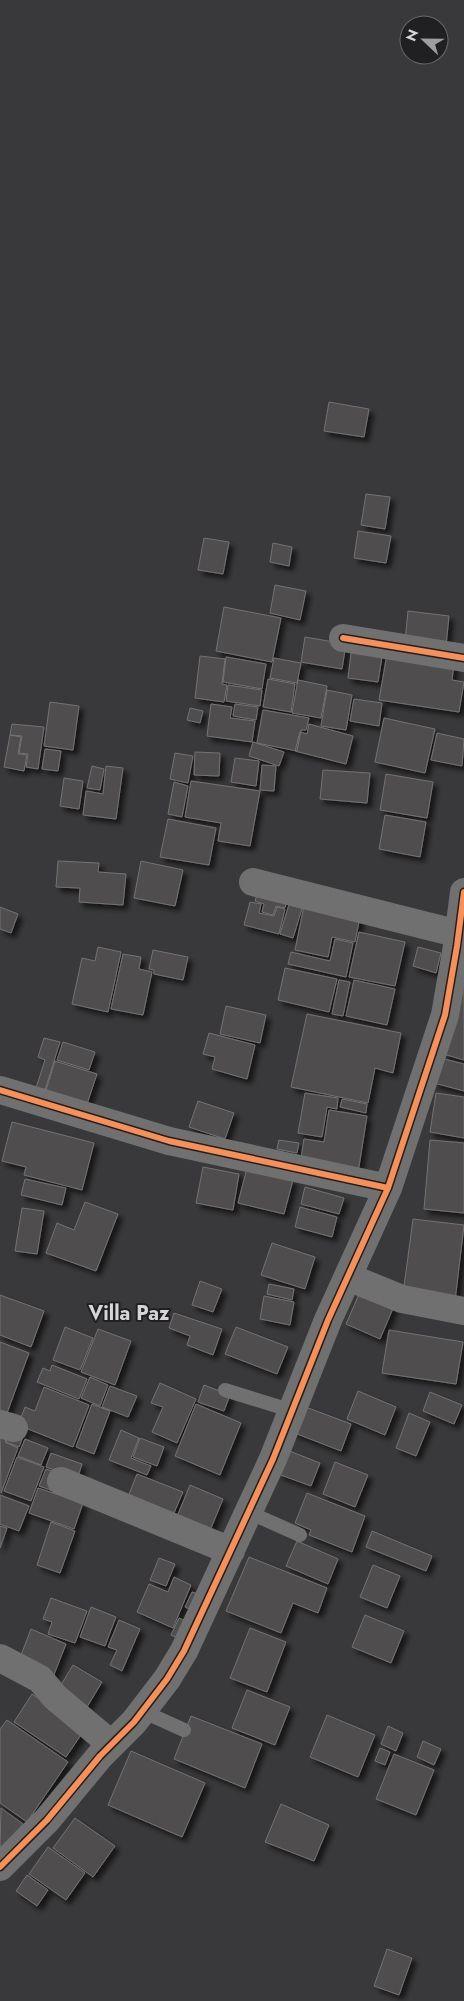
<svg xmlns="http://www.w3.org/2000/svg" width="464" height="2001" font-family="Jost,sans-serif">
<style>
.building{fill:#4f4d4e;stroke:#747273;filter:url(#shadow)}
.lines{fill:none;stroke-linecap:round;stroke-linejoin:round}
.lane{stroke:#717070;stroke-width:14}
.street{stroke:#717070;stroke-width:28}
.cycleway-casing{stroke:#201f21;stroke-width:9}
.cycleway{stroke:#f78f57;stroke-width:6}
.labels{text-anchor:middle;stroke-width:4;stroke-linejoin:round;paint-order:stroke}
.neighbourhood-label{font-size:20px;font-weight:bold;fill:#d6d4d7;stroke:#201f21}
</style>
<defs>
<filter id="shadow"><feDropShadow dx="4.5" dy="4.5" stdDeviation="2.5" flood-color="#0009"/></filter>
</defs>
<rect width="100%" height="100%" fill="#39383a"/>
<path class="building" d="M329 402 369 409 364 437 324 431Z
M366 494 390 497 385 529 361 525Z
M358 531 391 536 386 563 354 558Z
M204 538 229 542 223 574 198 570Z
M273 543 292 547 289 566 270 562Z
M275 585 306 591 300 620 270 613Z
M224 607 281 618 272 662 216 651Z
M408 611 449 616 446 646 405 641Z
M305 637 346 644 342 669 301 662Z
M352 646 383 651 378 682 348 678Z
M387 654 454 664 452 680 464 682 459 712 379 700Z
M200 656 225 659 222 684 227 685 224 702 195 698Z
M226 657 266 664 262 689 223 682Z
M274 658 301 663 297 683 270 678Z
M268 679 295 684 291 712 263 707Z
M298 680 327 686 321 718 292 713Z
M228 685 262 690 260 706 226 701Z
M327 690 352 695 346 730 321 726Z
M354 699 382 703 379 726 350 721Z
M50 702 79 706 73 750 44 746Z
M211 704 232 707 230 718 255 721 252 742 207 736Z
M235 704 258 707 256 720 233 716Z
M190 708 203 711 200 723 187 720Z
M263 710 309 718 306 730H301L297 751 257 743Z
M384 718 435 729 425 773 375 762Z
M12 724 44 727 38 769 26 767 28 754 19 753 22 736 10 735Z
M309 724 353 736 346 764 295 751 300 732 307 734Z
M437 733 464 739 462 766 431 760Z
M10 735 21 737 18 754 27 755 24 771 4 767Z
M253 742 284 752 279 766 249 756Z
M45 749 61 751 58 771 42 769Z
M195 752 220 753 219 776 194 775Z
M175 753 193 756 188 783 170 779Z
M235 758 259 761 256 786 231 782Z
M262 765 276 766 274 791 260 790Z
M92 766 104 769 100 790 87 788Z
M106 766 123 768 116 819 83 815 86 791 103 794Z
M323 770 370 773 367 803 320 799Z
M386 774 433 782 427 818 380 810Z
M64 778 83 781 79 809 60 806Z
M191 781 260 791 250 846 218 841 221 823 185 817Z
M174 782 188 786 182 817 168 814Z
M385 815 426 822 420 857 379 849Z
M168 819 216 828 209 865 160 857Z
M58 861 99 863 98 872 126 874 123 905 79 902 80 888 56 887Z
M141 861 183 870 175 906 134 898Z
M259 888 288 896 285 908 276 906 273 915 262 912 264 904 255 901Z
M291 898 304 902 293 938 280 934Z
M305 901 361 912 355 942 332 937 328 957 295 950Z
M250 902 261 904 259 913 274 916 277 907 285 909 279 934 244 925Z
M0 907 18 914 11 933 0 929Z
M359 932 405 942 395 986 349 977Z
M335 939 353 943 346 977 288 964 291 952 330 961Z
M98 947 121 952 108 1012 72 1004 82 958 95 961Z
M418 947 441 953 436 973 413 966Z
M153 950 188 957 183 980 154 974V970L149 969Z
M123 954 141 957 139 969 152 972 143 1015 111 1009Z
M285 968 337 979 329 1012 278 1000Z
M339 980 350 982 343 1016 332 1014Z
M354 980 395 989 387 1025 346 1016Z
M464 980V1060L443 1054Z
M226 1006 266 1015 260 1043 220 1034Z
M307 1014 401 1033 393 1073 375 1068 368 1103 291 1087Z
M209 1033 255 1045 247 1079 212 1069 215 1057 203 1054Z
M44 1038 60 1042 45 1090 36 1088 45 1060 38 1057Z
M63 1042 95 1052 89 1070 57 1060Z
M440 1058 464 1064V1091L434 1083Z
M55 1061 97 1074 84 1113 43 1100Z
M305 1093 338 1098 337 1109 327 1107 322 1137 298 1133Z
M436 1093 464 1097V1138L430 1132Z
M342 1099 367 1104 366 1113 340 1107Z
M198 1101 234 1113 225 1139 189 1127Z
M329 1110 367 1116 358 1173 300 1164 304 1139 324 1142Z
M12 1122 94 1143 82 1190 24 1175 26 1167 2 1161Z
M279 1140 299 1143 297 1153 277 1149Z
M430 1140 464 1143V1213L424 1209Z
M203 1167 239 1174 233 1210 196 1203Z
M247 1168 293 1180 284 1214 238 1203Z
M25 1179 66 1188 62 1205 21 1195Z
M305 1187 344 1198 339 1214 301 1204Z
M85 1202 118 1214 96 1271 46 1253 57 1223 74 1230Z
M300 1207 337 1217 332 1237 295 1227Z
M22 1208 44 1211 37 1254 15 1251Z
M413 1219 464 1225 455 1301 403 1294Z
M272 1243 315 1257 305 1289 261 1275Z
M200 1281 222 1289 213 1312 192 1305Z
M269 1284 294 1289 292 1300 267 1294Z
M360 1292 394 1306 380 1339 346 1324Z
M0 1295 44 1311 31 1347 0 1335Z
M264 1296 294 1302 290 1325 260 1319Z
M174 1313 222 1329 213 1355 187 1345 190 1336 169 1328Z
M65 1327 93 1338 80 1370 53 1360Z
M236 1327 288 1347 277 1374 225 1354Z
M98 1329 131 1341 115 1385 81 1372Z
M389 1330 463 1342 456 1384 382 1373Z
M0 1342 29 1353 7 1413 0 1411Z
M52 1365 87 1379 79 1399 37 1382 43 1368 50 1371Z
M90 1377 108 1385 100 1406 81 1398Z
M160 1383 196 1399 177 1443 152 1432 163 1407 151 1403Z
M204 1385 230 1395 224 1411 198 1402Z
M110 1386 137 1396 128 1417 102 1407Z
M44 1387 89 1405 73 1447 18 1425 25 1407 35 1411Z
M358 1391 396 1407 385 1435 347 1419Z
M430 1392 462 1405 454 1424 423 1411Z
M92 1404 110 1411 94 1454 76 1447Z
M196 1404 241 1423 220 1475 175 1456Z
M303 1406 351 1424 341 1451 292 1432Z
M409 1413 430 1422 416 1456 396 1448Z
M0 1428 9 1431 5 1442 18 1448 1 1493Z
M26 1429 19 1447 6 1442 10 1430Z
M121 1430 139 1438 131 1458 151 1466 147 1475 109 1460Z
M140 1438 164 1447 157 1466 133 1457Z
M25 1439 48 1448 41 1465 18 1456Z
M287 1450 320 1463 311 1486 278 1474Z
M51 1453 82 1464 76 1483 66 1474 46 1467Z
M17 1457 44 1467 31 1501 4 1491Z
M335 1462 368 1475 355 1507 323 1494Z
M46 1469 63 1475 56 1492 39 1486Z
M137 1474 183 1492 171 1520 126 1502Z
M190 1485 223 1499 209 1533 176 1519Z
M38 1488 83 1503 74 1529 29 1513Z
M307 1493 365 1516 352 1552 309 1535 311 1530 295 1523Z
M0 1495 29 1506 19 1531 0 1524Z
M51 1522 75 1531 60 1573 37 1565Z
M0 1526 7 1528 0 1548Z
M372 1531 432 1556 426 1571 366 1547Z
M297 1541 338 1559 328 1584 286 1566Z
M249 1557 327 1588 318 1613 293 1603 281 1633 226 1611Z
M159 1558 175 1564 166 1586 150 1580Z
M373 1565 400 1576 387 1608 360 1597Z
M174 1577 191 1585 173 1628 137 1612 149 1584 168 1592Z
M192 1592 204 1596 194 1611 185 1607Z
M51 1598 87 1611 75 1643 48 1634 52 1622 43 1619Z
M91 1607 116 1617 105 1646 80 1637Z
M365 1615 404 1631 391 1663 352 1647Z
M179 1618 190 1623 183 1640 171 1635Z
M119 1620 140 1629 122 1671 110 1665 117 1650 108 1647Z
M250 1628 286 1642 267 1692 230 1678Z
M31 1629 66 1644 53 1677 18 1663Z
M73 1665 102 1682 84 1712 55 1695Z
M247 1690 290 1707 275 1745 232 1728Z
M32 1694 85 1729 66 1757 14 1722Z
M327 1715 375 1735 358 1777 310 1757Z
M191 1716 262 1744 245 1788 174 1759Z
M7 1720 68 1762 27 1822 0 1803V1729Z
M388 1726 403 1733 396 1751 381 1744Z
M423 1741 441 1749 434 1765 417 1757Z
M380 1748 390 1752 385 1765 375 1761Z
M131 1751 205 1783 182 1837 108 1805Z
M394 1754 434 1770 416 1815 376 1799Z
M281 1804 329 1825 314 1861 265 1842Z
M1 1808 23 1824 5 1850 0 1846Z
M75 1818 115 1846 93 1877 53 1848Z
M48 1847 85 1873 66 1900 29 1874Z
M27 1875 48 1890 37 1906 16 1891Z
M387 1949 412 1958 399 1995 374 1986Z"/>
<g class="lines">
<path class="lane" d="M225 1390 293 1411
M248 1512 300 1535
M142 1711 184 1730"/>
<path class="street" d="M343 638 464 658
M253 882 459 934
M0 1090 169 1141 388 1188
M348 1277 402 1299 464 1311
M0 1424 14 1428
M61 1481 231 1551
M0 1658 40 1679 55 1697 111 1744
M0 1867 47 1820 100 1756 134 1722 167 1679 184 1651 273 1459 328 1320 388 1188 445 1015 457 946 464 892"/>
<g class="cycleway-casing">
<path id="cycleway" d="M343 638 464 658
M0 1090 169 1141 388 1188
M0 1867 47 1820 100 1756 134 1722 167 1679 184 1651 273 1459 328 1320 388 1188 445 1015 457 946 464 892"/>
</g>
<use href="#cycleway" class="cycleway"/>
</g>
<g class="labels">
<g class="neighbourhood-label">
<text x="129" y="1320">Villa Paz</text>
</g>
</g>
<g transform="translate(424 40) rotate(292)"><circle r="24" fill="#201f21" stroke="#69676a"/>
<path d="M0-4L9 19L0 12L-9 19Z" fill="#9f9da0"/>
<text y="-8" font-size="14" font-weight="bold" text-anchor="middle" fill="#d6d4d7">N</text>
</g>
</svg>
